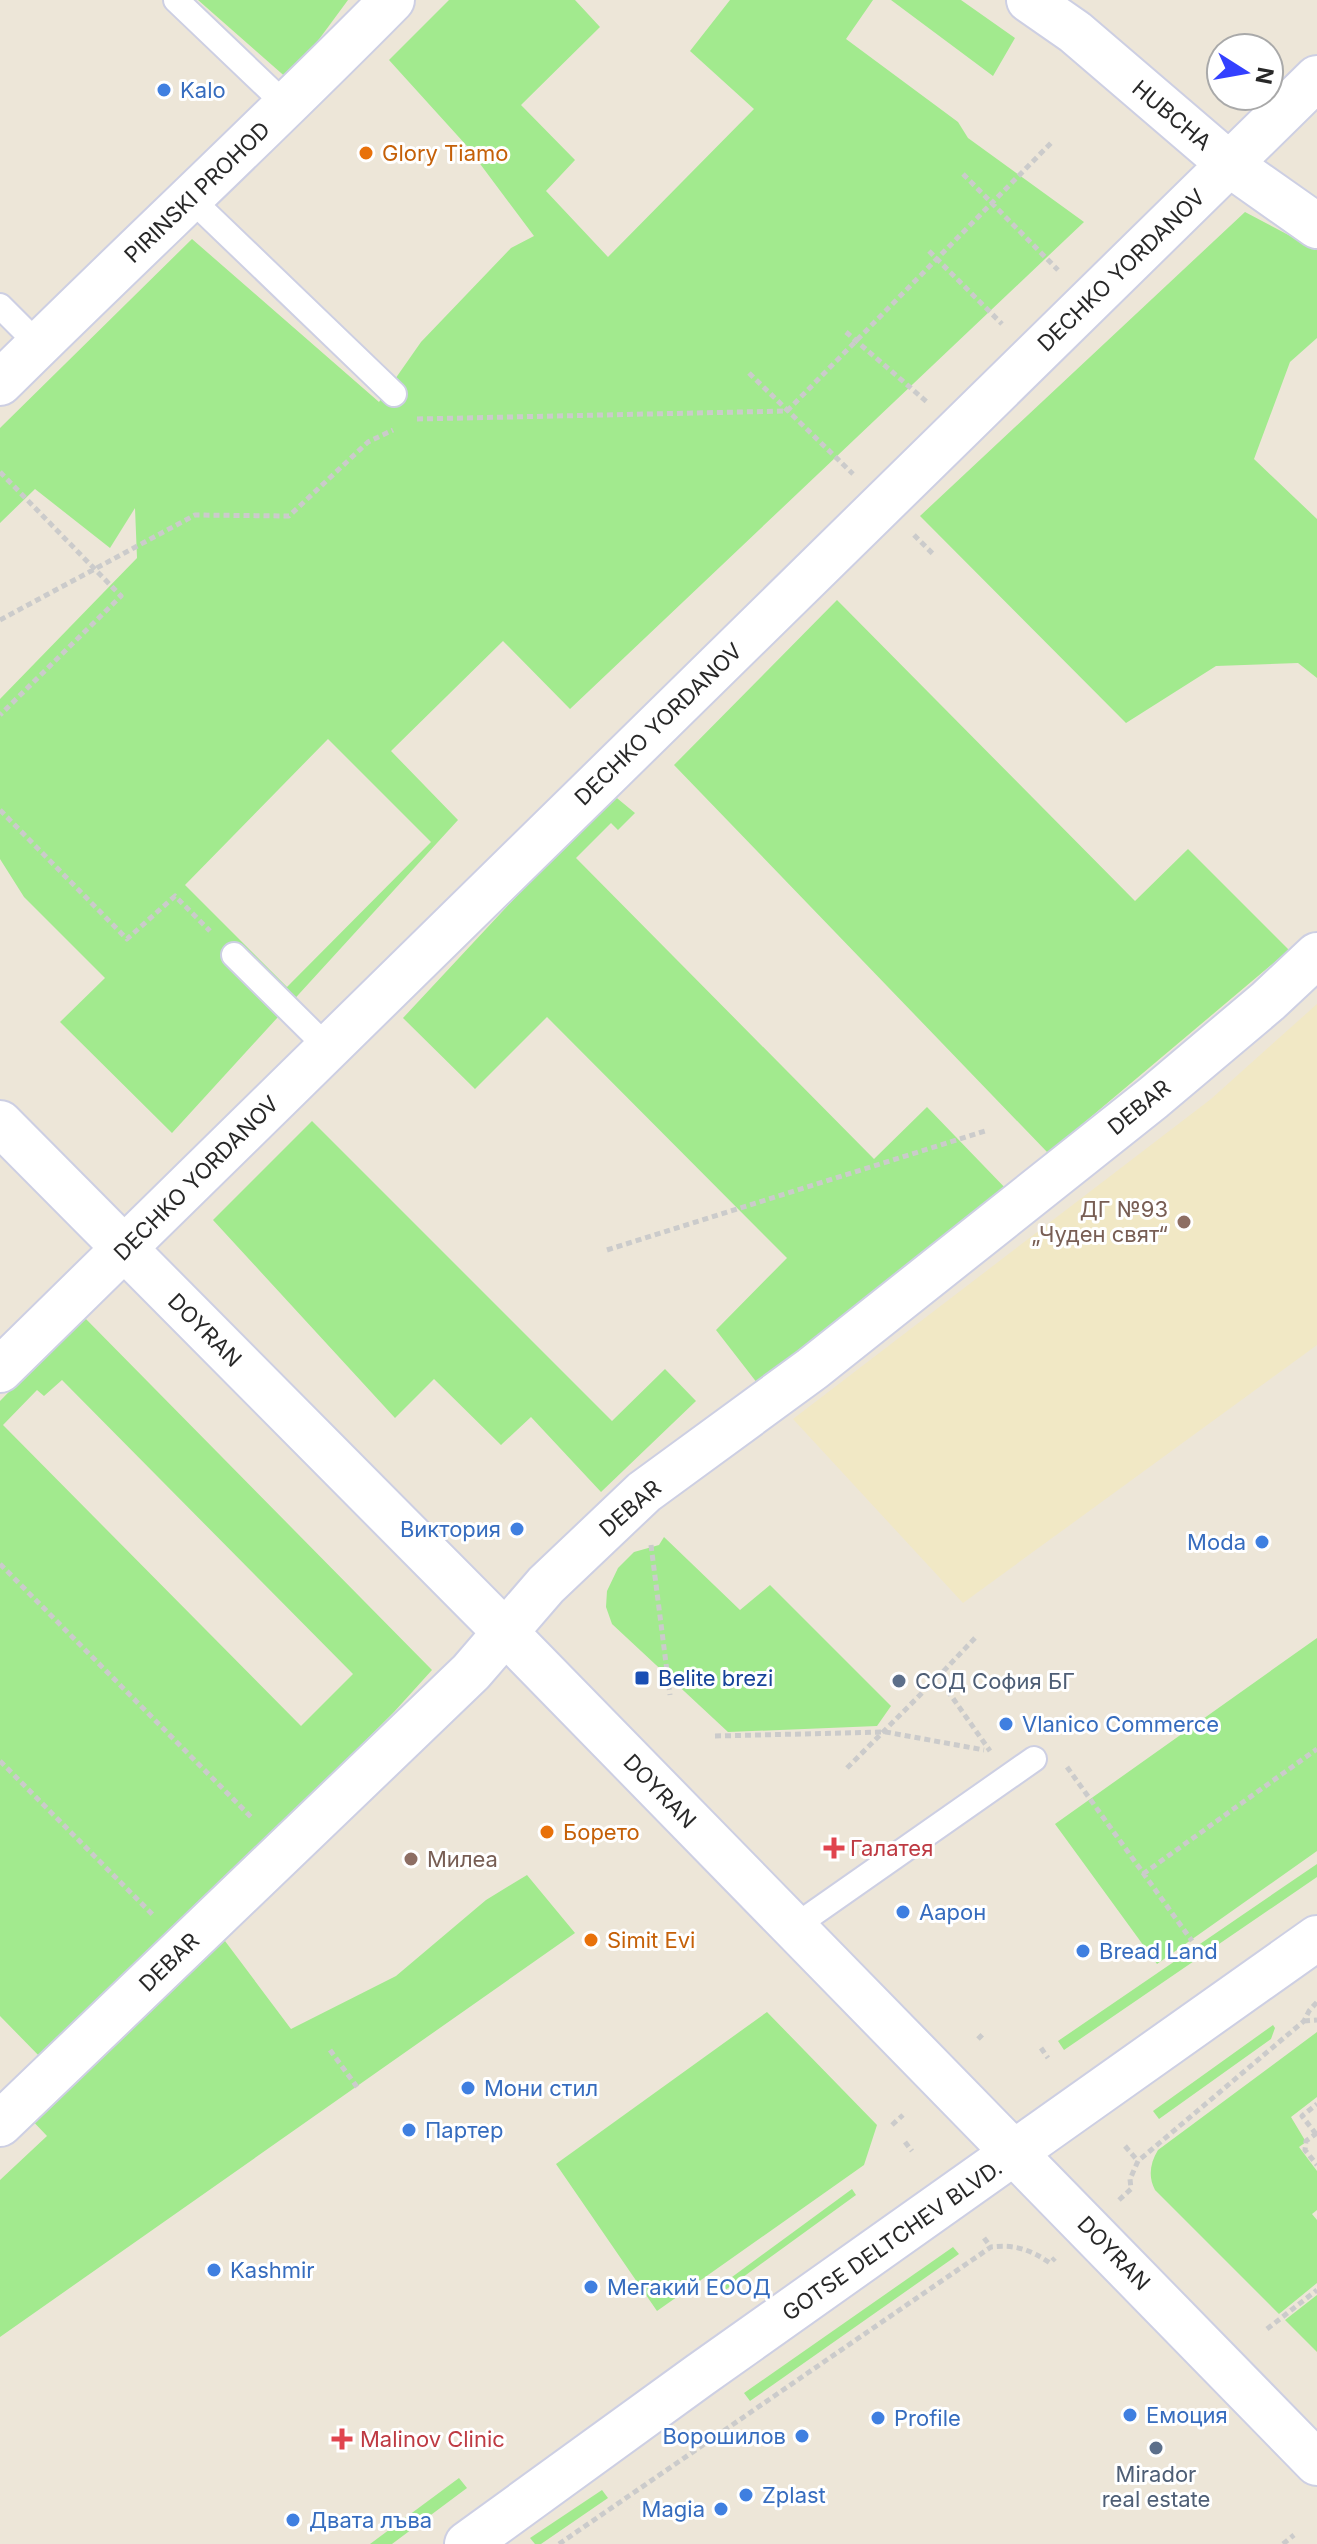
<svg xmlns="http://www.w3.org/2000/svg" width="1317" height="2544" font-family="Inter,sans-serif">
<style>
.education{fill:#f1e8c5}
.green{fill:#a2ea8e;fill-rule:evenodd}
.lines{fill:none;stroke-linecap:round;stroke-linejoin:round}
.service-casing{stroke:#cdcfe3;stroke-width:28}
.minor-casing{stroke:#cdcfe3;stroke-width:48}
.tertiary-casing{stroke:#cdcfe3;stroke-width:48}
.path{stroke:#cbcbcb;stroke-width:5;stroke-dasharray:6 4;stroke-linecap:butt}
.service{stroke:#fff;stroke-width:24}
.minor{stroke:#fff;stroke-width:44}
.tertiary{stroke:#fff;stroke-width:44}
.shop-dot{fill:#3f7fe0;stroke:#fff;stroke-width:3}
.food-dot{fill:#e8710a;stroke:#fff;stroke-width:3}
.education-dot{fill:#8d6e63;stroke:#fff;stroke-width:3}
.transit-dot{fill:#1a4fb4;stroke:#fff;stroke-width:3}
.service-dot{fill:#5c6f8a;stroke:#fff;stroke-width:3}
.health-dot{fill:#e0444e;stroke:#fff;stroke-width:3}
.labels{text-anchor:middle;stroke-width:6;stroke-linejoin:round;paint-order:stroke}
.shop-label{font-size:22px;fill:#366cbe;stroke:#fff;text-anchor:start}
.street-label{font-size:22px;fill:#282828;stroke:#fff}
.food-label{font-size:22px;fill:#c56008;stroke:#fff;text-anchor:start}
.education-label{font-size:22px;fill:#785e54;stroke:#fff;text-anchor:end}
.transit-label{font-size:22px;fill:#164399;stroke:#fff;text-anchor:start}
.service-label{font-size:22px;fill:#4e5e75;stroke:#fff;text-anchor:start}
.health-label{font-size:22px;fill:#be3a42;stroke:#fff;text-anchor:start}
</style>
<rect width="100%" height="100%" fill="#ede6d8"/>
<path class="education" d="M1317 1004V1345L963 1603 793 1419 1211 1099Z"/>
<path class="green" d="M198 0H348L289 80Z
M449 0H575L600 27 521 105 575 160 546 191 608 257 754 109 690 51 730 0H873L846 39 958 122 968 138 1084 222 570 709 503 641 391 751 458 820 172 1133 60 1022 105 978 24 897 0 859V699L137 558 135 508 110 548 35 489 0 523V428L192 239 379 402 421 342 511 248 534 236 466 145 389 60ZM328 739 431 842 287 987 185 885Z
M891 0H961L1015 38 993 76Z
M1245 212 1317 250V338L1290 362 1254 459 1317 519V678L1298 663 1216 666 1126 723 920 516Z
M837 600 1135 901 1188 849 1289 950 1048 1153 674 765Z
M612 794 635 813 618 830 611 823 576 858 874 1159 927 1107 1010 1193 761 1388 716 1330 787 1258 547 1017 475 1089 403 1018Z
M312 1121 612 1421 665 1369 696 1401 601 1492 531 1417 501 1445 434 1379 395 1418 213 1220Z
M83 1316 432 1670 394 1712 45 2062 0 2016V1401ZM62 1380 353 1674 301 1726 3 1425 37 1390 44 1396Z
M664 1537 740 1610 770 1585 891 1706 877 1726 728 1732 612 1624 606 1607 607 1591 618 1568 634 1552 659 1545Z
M1317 1638V1851L1157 1964 1055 1824Z
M1317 1864V1877L1064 2050 1058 2041Z
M527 1875 575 1933 0 2337V2180L47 2136 27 2115 219 1933 291 2029 396 1976 486 1900Z
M767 2012 877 2125 864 2165 657 2311 556 2164Z
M1273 2025 1275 2028 1271 2039 1159 2119 1153 2111Z
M1317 2032V2097L1291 2117 1306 2142 1299 2147 1317 2171V2210L1312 2214 1317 2220V2283L1279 2314 1155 2190C1148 2177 1150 2163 1158 2150Z
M852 2189 856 2195 717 2296 713 2291Z
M953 2247 959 2254 750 2401 744 2393Z
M1317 2295V2352L1285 2320Z
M459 2478 467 2488 392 2544H370Z
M602 2490 608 2498 541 2544H535L530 2538Z"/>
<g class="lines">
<g class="service-casing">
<path id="service" d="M176 0 287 106
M189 197 394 394
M0 306 39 345
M234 955 328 1048
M794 1927 1034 1759"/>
</g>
<g class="minor-casing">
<path id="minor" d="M1029 0 1075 32 1229 164 1317 226
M0 383C130 254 264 130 392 0
M0 1370 1317 78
M0 2124 471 1672 546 1585 644 1492 812 1369 1153 1098 1268 1001 1317 955"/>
</g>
<g class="tertiary-casing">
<path id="tertiary" d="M0 1123 506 1633 1317 2463
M467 2544 700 2375 1317 1938"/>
</g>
<path class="path" d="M963 174 1058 270
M929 251 1002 324
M846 332 927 402
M749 373 853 474
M417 419 787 411 1051 143
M0 472 121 596 0 715
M914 535 933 554
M0 620 195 515 289 516 368 442 393 430
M0 810 127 939 175 896 210 931
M607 1250 988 1130
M651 1545 670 1695
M0 1564 253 1819
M975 1638 938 1677 990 1751
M715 1736 886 1732 984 1750
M0 1761 154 1916
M1067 1767 1192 1941
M847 1768 938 1677
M1143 1874 1317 1749
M1304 2021 1317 2020
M978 2039 983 2034
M1041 2048 1048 2058
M330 2050 357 2087
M892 2125 903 2115
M1317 2133 1306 2141 1305 2150 1317 2165
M1316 2134 1302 2116 1317 2104
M905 2142 912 2151
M1125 2146 1138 2161
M1119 2200 1131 2189 1130 2179 1138 2161 1304 2021 1309 2011 1317 2002
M984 2238 991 2247
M1267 2329 1317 2290
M559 2544 991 2247C1015 2244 1031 2250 1050 2263L1055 2258
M1283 2544 1294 2535"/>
<use href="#service" class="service"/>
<use href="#minor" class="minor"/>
<use href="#tertiary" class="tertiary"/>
</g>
<g class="shop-dot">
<circle cx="164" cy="90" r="8"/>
<circle cx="517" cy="1529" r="8"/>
<circle cx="1262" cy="1542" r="8"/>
<circle cx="1006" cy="1724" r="8"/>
<circle cx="903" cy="1912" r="8"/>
<circle cx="1083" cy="1951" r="8"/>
<circle cx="468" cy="2088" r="8"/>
<circle cx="409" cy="2130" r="8"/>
<circle cx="214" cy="2270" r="8"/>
<circle cx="591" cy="2287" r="8"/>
<circle cx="1130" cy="2415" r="8"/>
<circle cx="878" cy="2418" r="8"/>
<circle cx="802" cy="2436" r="8"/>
<circle cx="746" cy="2495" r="8"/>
<circle cx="721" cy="2509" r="8"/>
<circle cx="293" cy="2520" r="8"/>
</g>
<g class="food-dot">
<circle cx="366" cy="153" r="8"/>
<circle cx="547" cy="1832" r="8"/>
<circle cx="591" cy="1940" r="8"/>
</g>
<g class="education-dot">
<circle cx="1184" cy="1222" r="8"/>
<circle cx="411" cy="1859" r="8"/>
</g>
<rect class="transit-dot" x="634" y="1670" width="16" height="16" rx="4"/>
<g class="service-dot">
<circle cx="899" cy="1681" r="8"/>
<circle cx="1156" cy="2448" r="8"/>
</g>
<g class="health-dot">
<path d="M830 1836h8v8h8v8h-8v8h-8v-8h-8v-8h8z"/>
<path d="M338 2427h8v8h8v8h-8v8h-8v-8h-8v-8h8z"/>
</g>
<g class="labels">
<g class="shop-label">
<text x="180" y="98">Kalo</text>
<text x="501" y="1537" text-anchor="end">Виктория</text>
<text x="1246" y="1550" text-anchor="end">Moda</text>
<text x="1022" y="1732">Vlanico Commerce</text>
<text x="919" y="1920">Аарон</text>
<text x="1099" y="1959">Bread Land</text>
<text x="484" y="2096">Мони стил</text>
<text x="425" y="2138">Партер</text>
<text x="230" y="2278">Kashmir</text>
<text x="607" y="2295">Мегакий ЕООД</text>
<text x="1146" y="2423">Емоция</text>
<text x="894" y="2426">Profile</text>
<text x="786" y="2444" text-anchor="end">Ворошилов</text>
<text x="762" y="2503">Zplast</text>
<text x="705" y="2517" text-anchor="end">Magia</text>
<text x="309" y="2528">Двата лъва</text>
</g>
<g class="street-label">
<text transform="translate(1172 115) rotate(40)" y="8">HUBCHA</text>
<text transform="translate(197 192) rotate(-44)" y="8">PIRINSKI PROHOD</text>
<text transform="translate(1121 270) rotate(-44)" y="8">DECHKO YORDANOV</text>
<text transform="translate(658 724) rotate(-44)" y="8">DECHKO YORDANOV</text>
<text transform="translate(1139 1107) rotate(-39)" y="8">DEBAR</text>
<text transform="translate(196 1178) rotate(-45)" y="8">DECHKO YORDANOV</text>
<text transform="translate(205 1330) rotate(45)" y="8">DOYRAN</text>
<text transform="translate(630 1508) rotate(-41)" y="8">DEBAR</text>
<text transform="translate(660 1791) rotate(46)" y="8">DOYRAN</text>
<text transform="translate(169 1962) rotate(-44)" y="8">DEBAR</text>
<text transform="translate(892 2240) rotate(-35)" y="8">GOTSE DELTCHEV BLVD.</text>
<text transform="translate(1114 2253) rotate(46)" y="8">DOYRAN</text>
</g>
<g class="food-label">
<text x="382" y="161">Glory Tiamo</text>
<text x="563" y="1840">Борето</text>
<text x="607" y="1948">Simit Evi</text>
</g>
<g class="education-label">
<text x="1168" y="1217">ДГ №93<tspan x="1168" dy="25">„Чуден свят“</tspan></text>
<text x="427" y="1867" text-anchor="start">Милеа</text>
</g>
<g class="transit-label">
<text x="658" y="1686">Belite brezi</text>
</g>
<g class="service-label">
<text x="915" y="1689">СОД София БГ</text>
<text x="1156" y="2482" text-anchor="middle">Mirador<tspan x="1156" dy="25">real estate</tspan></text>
</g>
<g class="health-label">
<text x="850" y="1856">Галатея</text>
<text x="360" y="2447">Malinov Clinic</text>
</g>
</g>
<g transform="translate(1245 72) rotate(101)"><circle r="38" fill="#ffffff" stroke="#a9a9a9" stroke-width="2"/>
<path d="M0-6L14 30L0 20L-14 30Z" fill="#3340ff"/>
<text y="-12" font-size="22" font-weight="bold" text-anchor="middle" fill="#282828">N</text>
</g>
</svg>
